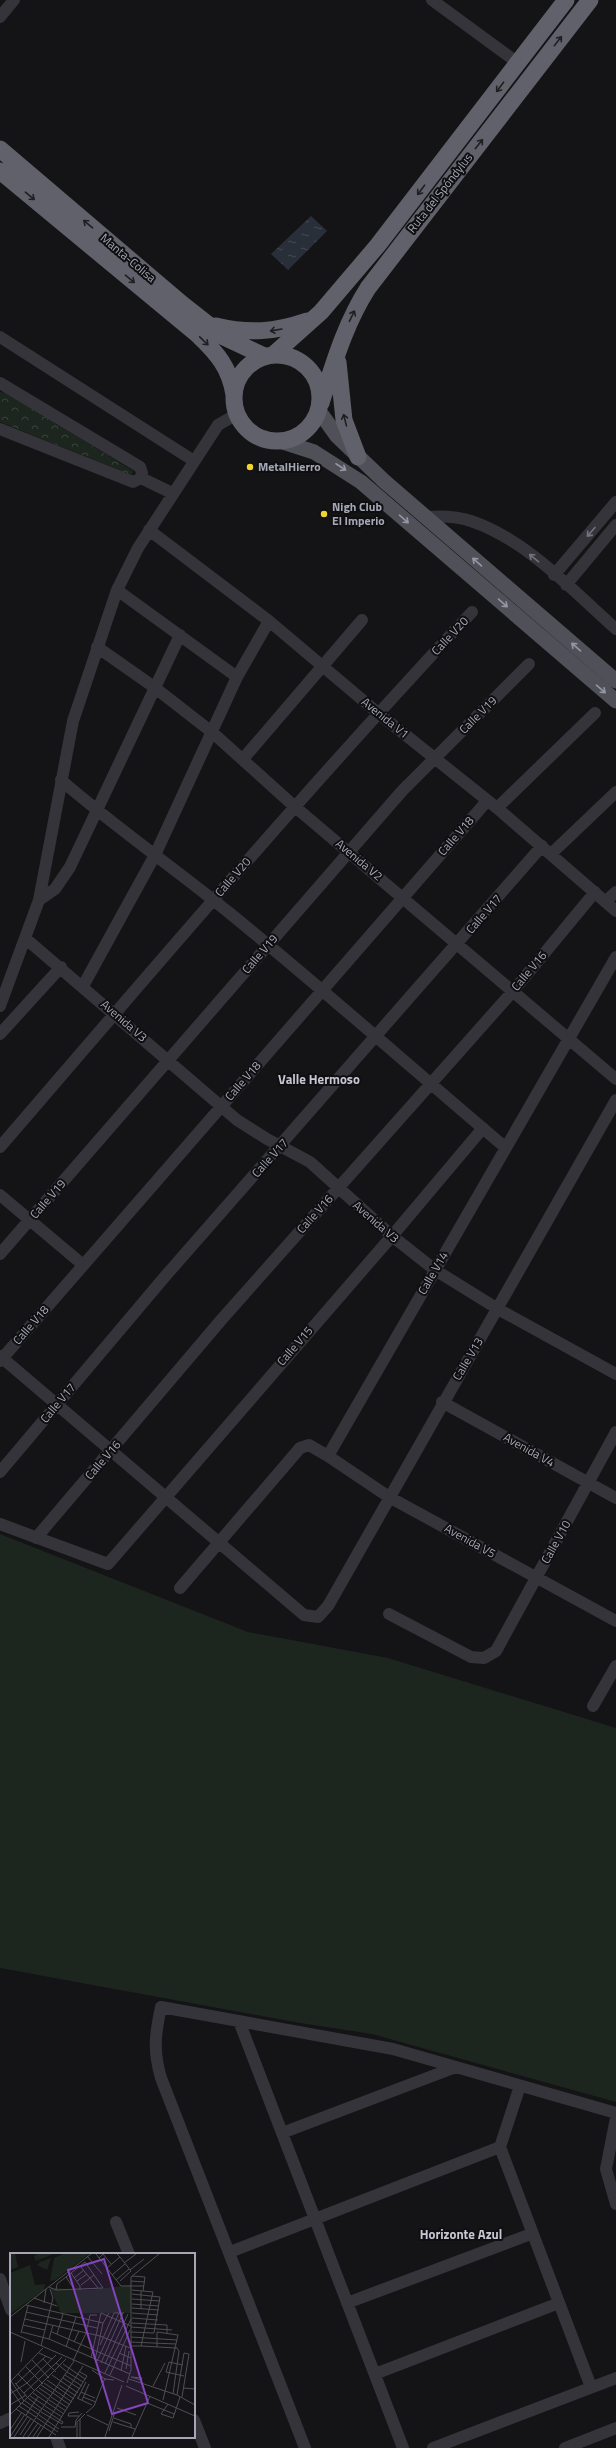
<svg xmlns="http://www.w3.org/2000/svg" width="616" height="2448" font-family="'Titillium Web',sans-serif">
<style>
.grass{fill:#1d251f}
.forest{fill:url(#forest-crowns)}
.water{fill:url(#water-ripples)}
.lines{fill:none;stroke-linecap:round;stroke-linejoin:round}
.minor{stroke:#34343a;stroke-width:12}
.major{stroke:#505059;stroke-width:15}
.highway{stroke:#60616b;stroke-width:17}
.oneway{stroke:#1f1f22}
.oneway2{stroke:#9496a3}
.oneway3{stroke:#72737e}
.poi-dot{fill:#f3d42d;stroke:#0f0e10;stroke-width:1.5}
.labels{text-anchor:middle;stroke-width:4;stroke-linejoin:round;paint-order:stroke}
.street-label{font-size:12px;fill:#a5a7b6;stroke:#0f0e10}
.poi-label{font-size:12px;font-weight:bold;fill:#a5a7b6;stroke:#0f0e10;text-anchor:start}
.neighbourhood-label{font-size:13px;font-weight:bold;fill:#c6c7d2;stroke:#0f0e10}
.inset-road{fill:none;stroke:#4e4e55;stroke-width:1}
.view{fill:#8345bd;fill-opacity:0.15;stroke:#8345bd;stroke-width:2}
.inset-edge{fill:none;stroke:#a5a7b6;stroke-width:2}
</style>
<defs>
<pattern id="forest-crowns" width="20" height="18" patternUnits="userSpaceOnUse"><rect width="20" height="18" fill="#1d251f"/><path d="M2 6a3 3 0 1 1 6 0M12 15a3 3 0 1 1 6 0" fill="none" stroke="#3b423d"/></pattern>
<pattern id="water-ripples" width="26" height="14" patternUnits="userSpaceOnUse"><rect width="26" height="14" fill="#292f39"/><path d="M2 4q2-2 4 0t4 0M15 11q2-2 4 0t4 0" fill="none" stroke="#454a53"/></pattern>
</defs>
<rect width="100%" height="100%" fill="#141315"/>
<path class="grass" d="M0 1534 248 1632 388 1658 616 1728V2102L372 2034 300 2023 0 1968Z"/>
<path class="forest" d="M0 392 7 393 133 471V473L131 475 0 422Z"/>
<path class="water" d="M311 216 327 231 288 270 271 254Z"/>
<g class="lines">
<path class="minor" d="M432 0 518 63
M0 17 14 0
M0 337 194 461
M0 383 140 467 142 473 141 478 133 482 0 429
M141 478 172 493
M426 517C441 516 456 516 471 521 527 540 572 590 616 629
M149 530 269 621 378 713 497 808 616 911
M554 575 616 502
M566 585 616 525
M117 590 237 677
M97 647 154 687 213 733 294 806 616 1079
M243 759 362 620
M61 780C116 828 176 869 232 915 325 991 415 1071 506 1148
M497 808 595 713
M551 854 616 792
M39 900 55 889 70 867 180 635
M606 901 616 892
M25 938 237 1120 267 1139 310 1162 392 1236 435 1270 498 1309 616 1374
M83 986 155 855 237 677 269 621
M0 1006 39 900 73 721 117 590 138 548 218 425 237 414
M0 1034 61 967
M0 1147C155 967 309 786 472 612
M0 1195 82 1264
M0 1254 402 791 529 664
M0 1356 304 1615 318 1617 328 1606 616 1100
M0 1361 487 801
M442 1402 616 1498
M328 1456 389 1497 616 1621
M0 1472 168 1273 542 846
M0 1524 108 1564 392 1236 483 1128
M36 1538 222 1319 514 990 595 892
M180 1588 300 1448 309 1445 328 1456 616 957
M389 1614 471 1657 484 1658 496 1651 616 1432
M593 1706 616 1666
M239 2021 403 2448
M520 2086 500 2147 591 2387
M616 2118 606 2169 616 2204
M282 2133 456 2067
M116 2222 129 2254
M230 2252 500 2147
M0 2279 11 2310
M347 2303 531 2234
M375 2374 559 2303
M194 2420 205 2448
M0 2423 11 2418
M56 2437 60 2448
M305 2448 161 2078C153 2050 155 2035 161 2007L393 2049 616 2113
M433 2448 616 2378
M565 2448 616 2428"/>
<path class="major" d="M319 411 337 436 384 481 616 681
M280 441 314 452 361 482 616 701"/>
<path class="highway" d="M0 149 182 304 224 337 264 356
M0 171 198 335C217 353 230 368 234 395
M216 326C249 334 275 332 307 321
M274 354 321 312 378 245 566 0
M234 398a43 43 0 1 1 86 0a43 43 0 1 1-86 0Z
M338 362 344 420 358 457
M321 403C334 363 345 324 368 288L590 0"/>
</g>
<defs><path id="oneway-shaft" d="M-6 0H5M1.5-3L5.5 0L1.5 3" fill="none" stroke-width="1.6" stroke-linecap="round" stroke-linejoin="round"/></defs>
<g class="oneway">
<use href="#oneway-shaft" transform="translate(558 41) rotate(-52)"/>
<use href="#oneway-shaft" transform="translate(500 87) rotate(127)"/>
<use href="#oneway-shaft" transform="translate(479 144) rotate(-52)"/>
<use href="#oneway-shaft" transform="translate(421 190) rotate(127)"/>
<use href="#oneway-shaft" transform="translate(30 196) rotate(40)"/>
<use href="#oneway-shaft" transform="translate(88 224) rotate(-140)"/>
<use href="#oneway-shaft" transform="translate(130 279) rotate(40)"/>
<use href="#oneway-shaft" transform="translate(352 316) rotate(-64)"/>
<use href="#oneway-shaft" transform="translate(276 330) rotate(170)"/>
<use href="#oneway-shaft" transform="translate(204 341) rotate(44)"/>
<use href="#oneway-shaft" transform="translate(345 420) rotate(-104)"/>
</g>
<g class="oneway2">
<use href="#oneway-shaft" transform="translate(341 467) rotate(33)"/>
<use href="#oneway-shaft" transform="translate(404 519) rotate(41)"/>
<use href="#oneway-shaft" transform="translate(477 562) rotate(-139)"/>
<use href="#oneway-shaft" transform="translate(503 603) rotate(41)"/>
<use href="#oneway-shaft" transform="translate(576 647) rotate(-139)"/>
<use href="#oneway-shaft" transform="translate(601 689) rotate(41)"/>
</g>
<g class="oneway3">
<use href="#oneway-shaft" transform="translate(591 532) rotate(131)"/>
<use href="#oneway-shaft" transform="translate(534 558) rotate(-141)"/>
</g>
<g class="poi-dot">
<circle cx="250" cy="467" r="4"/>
<circle cx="324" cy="514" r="4"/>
</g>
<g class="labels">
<g class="street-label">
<text transform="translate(440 193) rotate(-52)" y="4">Ruta del Spóndylus</text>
<text transform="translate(128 258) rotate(40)" y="4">Manta-Colisa</text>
<text transform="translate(450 636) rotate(-47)" y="4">Calle V20</text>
<text transform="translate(478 715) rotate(-45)" y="4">Calle V19</text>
<text transform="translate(385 718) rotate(39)" y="4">Avenida V1</text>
<text transform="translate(456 836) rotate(-49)" y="4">Calle V18</text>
<text transform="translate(359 860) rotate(40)" y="4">Avenida V2</text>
<text transform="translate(233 877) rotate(-49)" y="4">Calle V20</text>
<text transform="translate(484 914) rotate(-49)" y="4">Calle V17</text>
<text transform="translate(260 954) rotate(-49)" y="4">Calle V19</text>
<text transform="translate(529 971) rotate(-50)" y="4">Calle V16</text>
<text transform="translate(124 1021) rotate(41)" y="4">Avenida V3</text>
<text transform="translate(243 1081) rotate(-49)" y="4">Calle V18</text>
<text transform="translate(270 1158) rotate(-48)" y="4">Calle V17</text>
<text transform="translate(48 1199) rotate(-49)" y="4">Calle V19</text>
<text transform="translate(315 1214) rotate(-48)" y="4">Calle V16</text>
<text transform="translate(376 1222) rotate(41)" y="4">Avenida V3</text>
<text transform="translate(433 1273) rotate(-60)" y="4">Calle V14</text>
<text transform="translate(31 1325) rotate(-49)" y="4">Calle V18</text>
<text transform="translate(295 1346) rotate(-49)" y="4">Calle V15</text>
<text transform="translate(468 1359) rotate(-59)" y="4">Calle V13</text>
<text transform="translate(58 1403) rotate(-50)" y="4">Calle V17</text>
<text transform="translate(529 1450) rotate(29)" y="4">Avenida V4</text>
<text transform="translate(103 1460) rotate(-49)" y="4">Calle V16</text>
<text transform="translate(470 1541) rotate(29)" y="4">Avenida V5</text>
<text transform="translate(556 1542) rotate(-61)" y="4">Calle V10</text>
</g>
<g class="poi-label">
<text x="258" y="471">MetalHierro</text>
<text x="332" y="511">Nigh Club<tspan x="332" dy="14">El Imperio</tspan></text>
</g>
<g class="neighbourhood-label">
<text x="319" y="1084">Valle Hermoso</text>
<text x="461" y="2239">Horizonte Azul</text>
</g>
</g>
<g transform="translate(10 2253)">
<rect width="185" height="185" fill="#141315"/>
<path d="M27 1H43L29 7 27 3 28 7 26 8 24 3ZM41 5 37 17 27 12 30 9ZM121 32V60H51L40 35 80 37Z" fill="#1d251f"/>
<path d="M0 1H5L8 14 0 17ZM53 1H79L45 27 40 28 44 5ZM20 12 25 32 35 31 34 37 0 61V20Z" fill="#1d251f"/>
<path class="inset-road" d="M86 1 111 33H134M77 3 92 21M110 4 121 18 110 28M89 5 93 1 101 11M114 10 126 1M70 13 88 35M97 15 110 4 107 1M120 17 134 6M61 20 70 33V37M102 22 115 11M122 23 135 24 133 38M56 24 64 36M64 25 74 17M106 27 119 16M67 28 77 21M121 28 135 29M71 32 84 22M39 34 46 37 93 35 75 9 47 31 46 37M131 38V56M122 41 150 44 144 80M24 45 47 53M122 46 150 48M34 50 36 36M122 51 149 53M16 52 93 70M122 55 149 57M16 59 87 75M122 60 148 62M0 64 81 1M122 65 148 67M15 66 90 83 120 95M121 70 157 72V80M13 72 35 77M121 74 162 77M0 79 114 129M12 79 39 86 120 121M42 79 121 113M121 79 144 80M147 79 168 82 153 147M11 80 18 53M47 81 53 61M121 84 167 87M39 86 43 72M64 89 69 78M120 89 166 91M90 92 104 60H114M31 93 43 45 40 36M120 93H131L143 39 122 37M131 93 166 95M56 94 66 64M147 94V79M29 100 42 106M109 100 121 105M52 104 46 110 56 118M81 105 91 60 121 73M33 106 46 119M22 107 39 125M85 107 93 70 99 60M63 108 76 80 80 62H87M87 108 109 60M11 109 15 88M91 110 113 60M53 111 75 126M95 111 118 61M173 112 159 109 156 119 174 123M16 114 33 131M116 116 119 98M82 117 95 126 104 127M111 118 116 93M57 119 73 129M95 120 121 66M8 121 25 138M42 122 68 140M55 122 72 133M100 122 120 77M121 124 132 125 131 127ZM53 125 70 136M119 126 167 142 185 152M37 127 47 134M1 128 14 148M0 129 33 95M5 130 18 145M34 130 62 149M117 130 121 117V24L149 1M6 131 36 103M31 132 43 140M49 132 66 143M116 133 185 163M143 133 155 110M47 134 64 146M0 135 11 151M29 135 41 143M173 135 185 136M26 137 38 146M71 139 85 145M14 140 46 110M23 140 54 161M43 140 60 152M0 141 17 130 46 102M163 141 169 98 166 94M167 142 174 100 179 101 172 144M20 143 34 152M41 144 58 155M73 144 86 149M18 145 32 156M67 145 82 152M68 145 76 129M39 147 56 158M72 147 79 131M15 148 30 158M12 150 28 161M137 150 164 161M158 151 151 161 163 165 170 144M0 152 16 142M9 153 26 164M35 153 52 164M107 155 126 162M6 156 46 182M31 159 52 171 53 169 33 156M69 159 59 160 58 163H69M76 160 84 153 95 125M0 162 56 106M16 162 28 144M29 162 49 176M77 162 98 172M27 165 48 179M104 165 121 171V175M70 166V184M103 169 125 176M51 174H65L66 167 72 160M0 177 12 159M99 178 105 159M10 182 21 165M0 184 15 161M4 184 18 163M13 184 64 108M18 184 28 170M23 184 31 172M27 184 73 113M39 184 77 123 70 119M67 184V169L75 161M95 184 112 132M122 184 140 143"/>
<path class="view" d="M94 6 138 150 102 161 58 17Z"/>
<rect width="185" height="185" class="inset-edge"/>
</g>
</svg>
